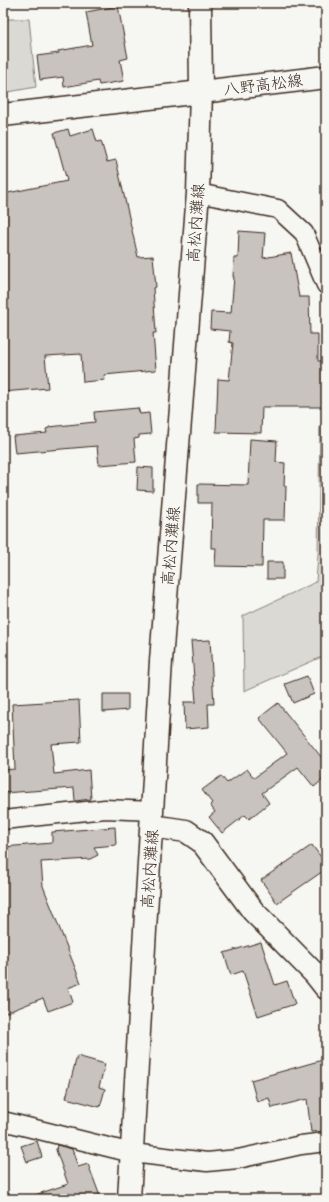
<svg xmlns="http://www.w3.org/2000/svg" width="329" height="1202" font-family="Caveat,'Klee One',sans-serif">
<style>
.green{fill:#dad9d3;stroke:#8a8278}
.building{fill:#c8c3be;stroke:#3b2a1e}
.lines{fill:none;stroke-linecap:round;stroke-linejoin:round}
.minor-casing{stroke:#3b2a1e;stroke-width:21}
.tertiary-casing{stroke:#3b2a1e;stroke-width:25}
.secondary-casing{stroke:#3b2a1e;stroke-width:25}
.minor{stroke:#f6f6f2;stroke-width:18}
.tertiary{stroke:#f6f6f2;stroke-width:22}
.secondary{stroke:#f6f6f2;stroke-width:22}
.labels{text-anchor:middle;stroke-width:4;stroke-linejoin:round;paint-order:stroke}
.street-label{font-size:16px;fill:#3b2a1e;stroke:#f6f6f2}
</style>
<rect width="100%" height="100%" fill="#f6f6f2"/>
<filter id="ink" filterUnits="userSpaceOnUse"><feTurbulence type="fractalNoise" baseFrequency=".025" numOctaves="2"/><feDisplacementMap in="SourceGraphic" scale="8" xChannelSelector="R" yChannelSelector="G"/><feConvolveMatrix kernelMatrix="1 2 1 2 8 2 1 2 1" color-interpolation-filters="sRGB"/></filter>
<g filter="url(#ink)">
<path class="green" d="M3 19H29L36 87 3 93Z
M320 425H326V655L244 691 243 616 316 582 318 555Z"/>
<path class="building" d="M118 6 128 58 120 60 124 81 99 85 98 81 64 87 63 77 40 80 37 56 59 53 58 51 92 45 86 12Z
M68 129 70 136 93 129 97 142 101 141 107 162 116 160 138 257 153 256 156 287 153 288 156 333H153L156 370 104 375 105 380 83 382 81 354 45 356 48 388 3 392V310H6L3 260V194L67 181 54 133Z
M239 231 265 233 263 258 291 253 299 297H309L310 334H318V361H326V407H262L261 433 216 432 218 379 229 380 233 343 229 342 230 331 210 329 211 312 231 313 234 277H233L234 258H238Z
M138 408 140 414 149 413 151 434 139 435V438L134 439 136 462 99 465 97 446 15 453 13 436 47 433 46 429 49 428V427L95 422 94 412Z
M250 439 277 441 276 462 285 463 284 486H286L285 520H263L262 567 215 566 216 548H211L212 503H198V484L248 485Z
M138 467 153 468V491L137 490Z
M267 562H283V579H267Z
M210 640 214 704H208L209 727 185 729 184 702H196L191 641Z
M307 676 314 694 293 703 285 684Z
M103 694H128V710L103 712Z
M79 700 81 742 51 744 54 774 89 770 91 799 75 801 74 788 3 793V770L15 769 12 704Z
M278 703 326 763V777L314 787 298 767 262 793 269 803 249 819 245 815 222 833 209 817 215 812 210 805 212 803 202 790 221 776 227 783 247 769 254 778 287 753 259 718Z
M115 827 116 845 94 847 98 855 90 859 41 862 43 886 81 983 68 988 73 1002 48 1011 43 998 3 1014V847L52 843V832Z
M312 845 326 864V869L277 903 261 880Z
M261 942 275 985 287 981 295 1004 258 1016 243 971 231 975 224 953Z
M77 1056 105 1064 99 1087 105 1089 100 1107 66 1098Z
M326 1059V1131L311 1132 307 1099 272 1108 269 1098 257 1102 251 1080Z
M37 1141 42 1157 27 1162 21 1146Z
M57 1145 72 1149 78 1167 88 1164 101 1199H33L32 1196 68 1184 56 1150Z"/>
<g class="lines">
<g class="minor-casing">
<path id="minor" d="M198 193 278 209 304 233 326 285
M3 820 105 809 153 811
M3 1121 132 1153 207 1162 238 1159 301 1145 326 1142"/>
</g>
<g class="tertiary-casing">
<path id="tertiary" d="M200 3 201 92
M152 826 186 831 202 842 253 911 315 974 326 988"/>
</g>
<g class="secondary-casing">
<path id="secondary" d="M201 92 326 77
M3 115 201 92 198 193 161 661 129 1199"/>
</g>
<use href="#minor" class="minor"/>
<use href="#tertiary" class="tertiary"/>
<use href="#secondary" class="secondary"/>
</g>
</g>
<g class="labels">
<g class="street-label">
<text transform="translate(263 84) rotate(-7)" y="6">八野高松線</text>
<text transform="translate(195 223) rotate(-86)" y="6">高松内灘線</text>
<text transform="translate(170 546) rotate(-85)" y="6">高松内灘線</text>
<text transform="translate(149 869) rotate(-86)" y="6">高松内灘線</text>
</g>
</g>
<rect width="329" height="1202" fill="none" stroke="#f6f6f2" stroke-width="16"/>
<rect x="8" y="8" width="313" height="1186" fill="none" stroke="#3b2a1e" stroke-width="1.5" filter="url(#ink)"/>
</svg>
